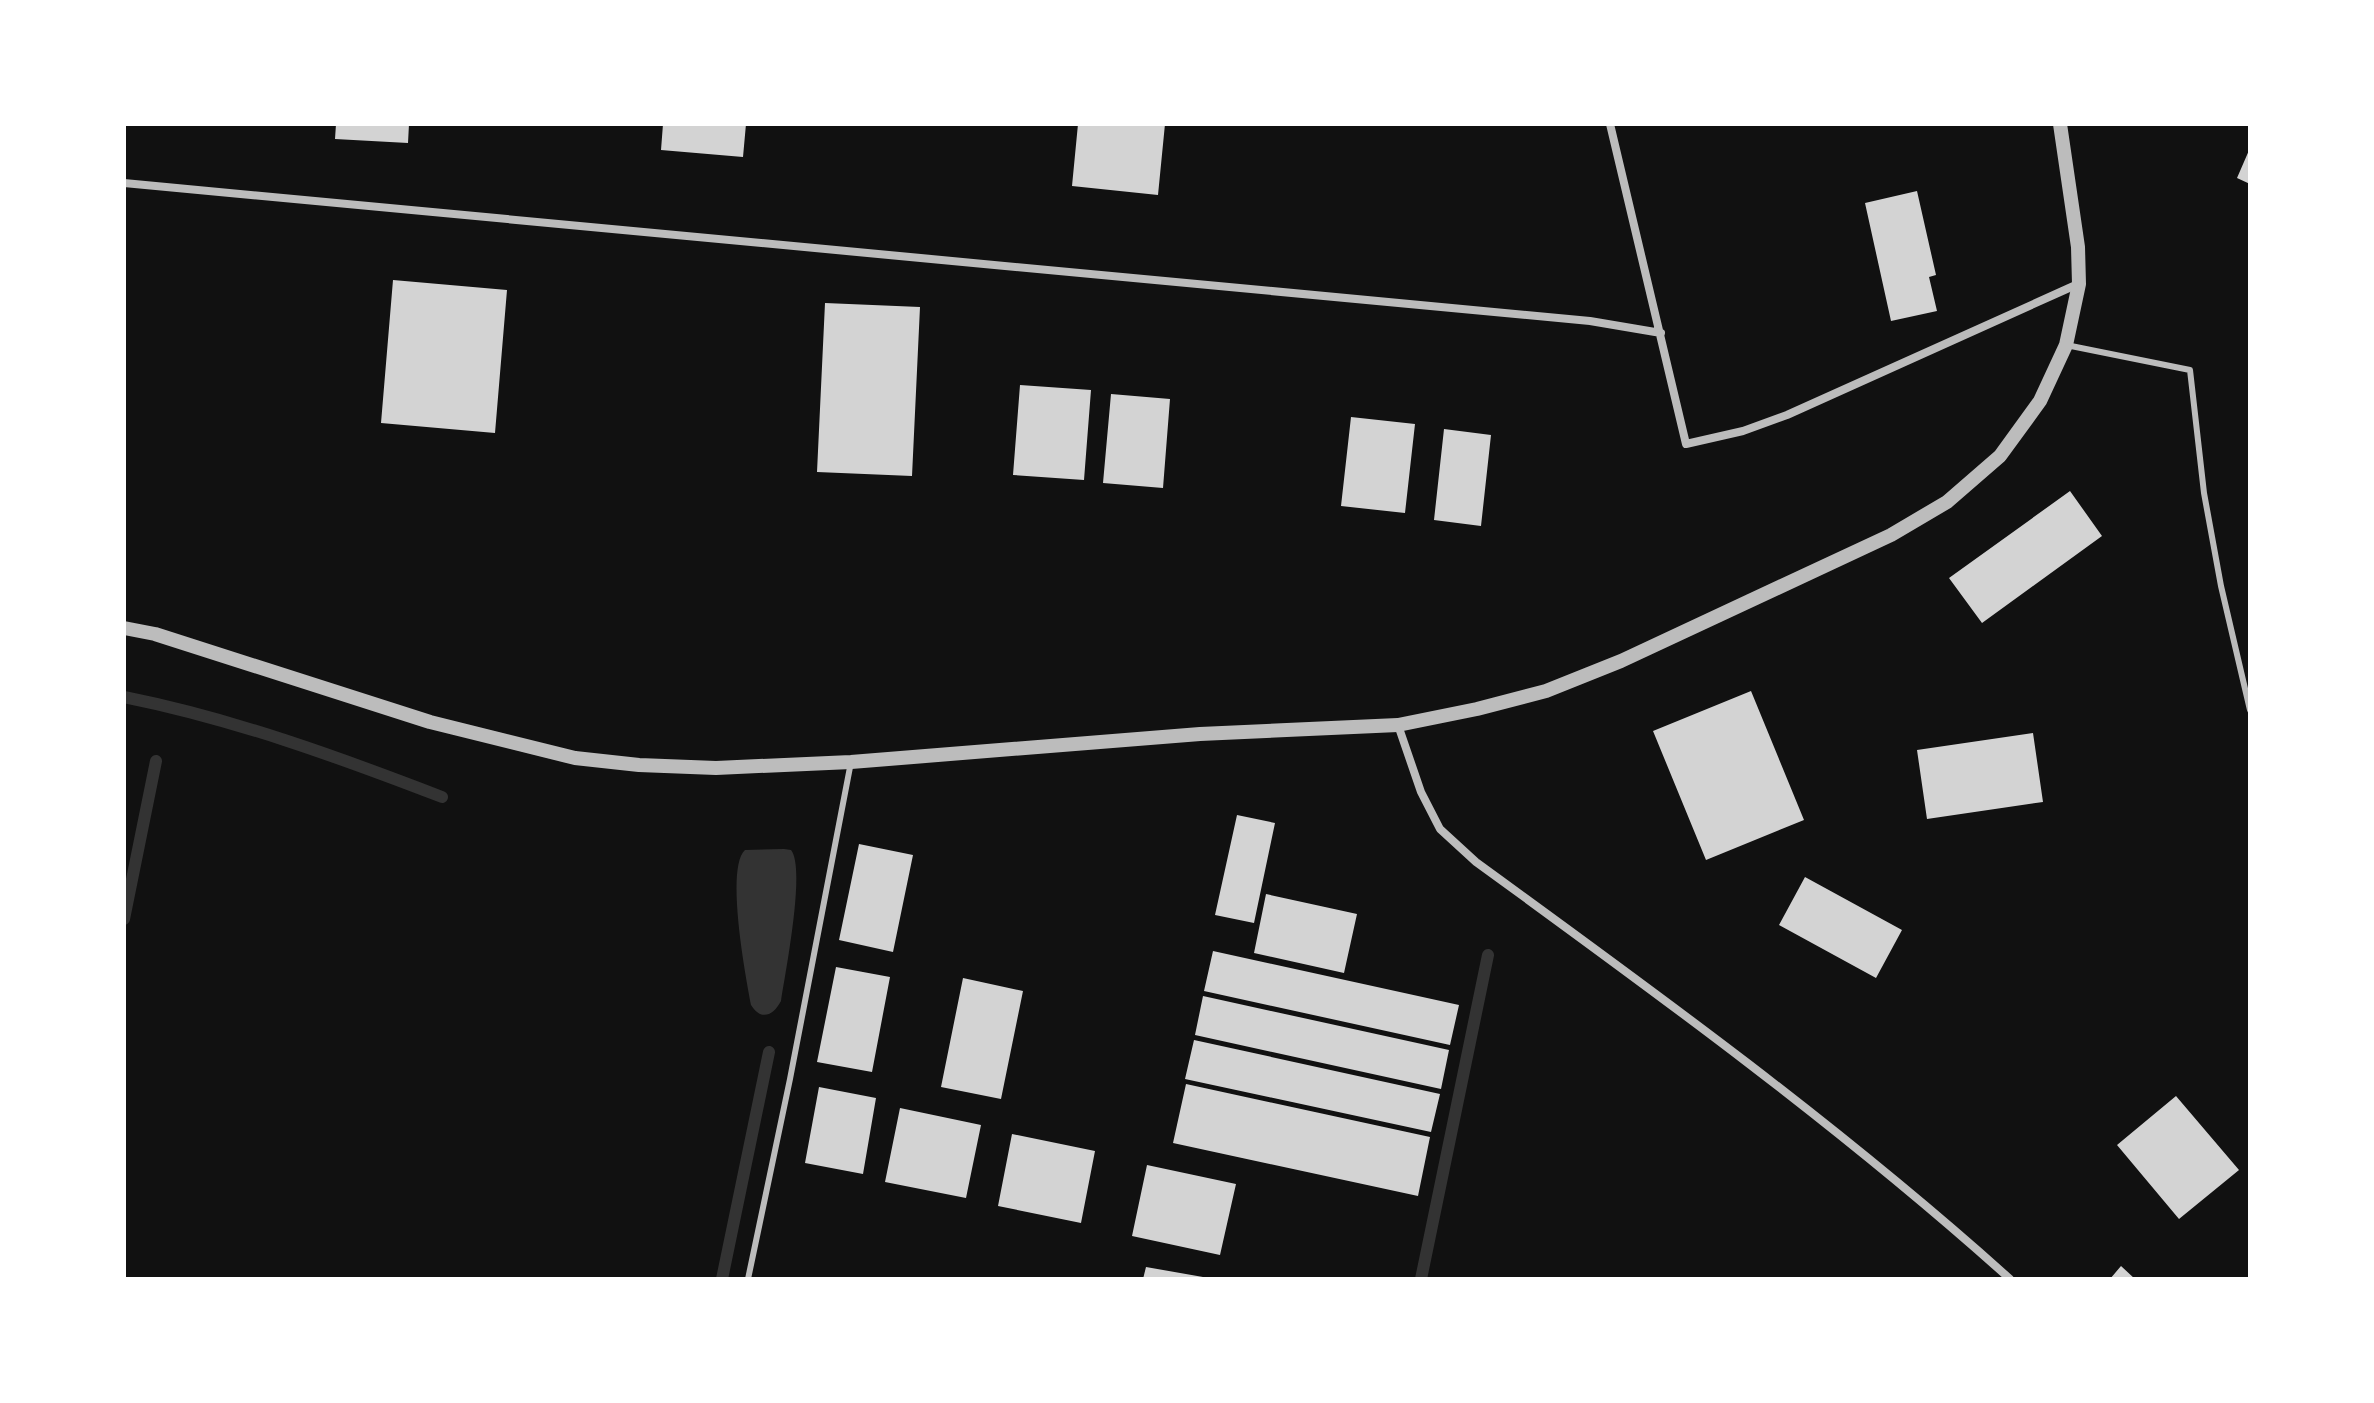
<svg xmlns="http://www.w3.org/2000/svg" width="2374" height="1403" font-family="Commissioner,sans-serif">
<style>
.water{fill:#333}
.lines{fill:none;stroke-linecap:round;stroke-linejoin:round}
.stream{stroke:#333;stroke-width:12}
.building{fill:#d3d3d3}
.service{stroke:#bcbcbc;stroke-width:6}
.minor{stroke:#bcbcbc;stroke-width:8}
.tertiary{stroke:#bcbcbc;stroke-width:14}
</style>
<rect width="100%" height="100%" fill="#111"/>
<path class="water" d="M784 849 791 850C806 868 785 974 781 1001 773 1016 761 1021 751 1005 746 978 725 868 745 850Z"/>
<g class="lines">
<path class="stream" d="M124 697C234 719 338 757 442 797
M124 919 156 761
M722 1279 769 1052
M1421 1279 1488 955"/>
</g>
<path class="building" d="M336 124H409L408 143 335 139Z
M663 124H746L743 157 661 150Z
M1078 124H1165L1158 195 1072 186Z
M2250 148V184L2237 178Z
M1917 191 1936 275 1929 277 1937 311 1891 321 1865 203Z
M393 280 507 290 495 433 381 423Z
M825 303 920 307 912 476 817 472Z
M1020 385 1091 390 1084 480 1013 475Z
M1111 394 1170 399 1163 488 1103 483Z
M1351 417 1415 424 1405 513 1341 506Z
M1444 429 1491 435 1481 526 1434 520Z
M2070 491 2102 536 1982 623 1949 578Z
M1751 691 1804 820 1706 860 1653 731Z
M2033 733 2043 802 1927 819 1917 750Z
M1237 815 1275 823 1254 923 1215 915Z
M859 844 913 855 893 952 839 940Z
M1805 877 1902 930 1876 978 1779 925Z
M1266 894 1357 914 1344 973 1254 953Z
M1213 951 1459 1005 1450 1045 1204 991Z
M836 967 890 977 872 1072 817 1062Z
M963 978 1023 991 1001 1099 941 1087Z
M1203 996 1449 1050 1441 1089 1195 1035Z
M1194 1040 1440 1094 1431 1132 1185 1079Z
M1186 1084 1430 1137 1418 1196 1173 1143Z
M819 1087 876 1098 863 1174 805 1163Z
M2176 1096 2239 1170 2179 1219 2117 1145Z
M900 1108 981 1125 966 1198 885 1182Z
M1012 1134 1095 1151 1081 1223 998 1206Z
M1147 1165 1236 1184 1220 1255 1132 1236Z
M2121 1266 2135 1279H2110Z
M1146 1267 1203 1277V1279H1143Z"/>
<g class="lines">
<path class="service" d="M2066 345 2190 370 2204 493 2221 586 2250 710
M748 1279 790 1079 851 762"/>
<path class="minor" d="M1610 124 1686 444 1743 431 1787 415 2078 284
M124 183 1590 321 1661 333
M1398 725 1421 792 1440 829 1476 862C1659 995 1842 1128 2010 1279"/>
<path class="tertiary" d="M124 628 155 634 430 722 575 758 639 765 716 768 851 762 1200 734 1398 725 1477 709 1546 691 1621 661 1891 535 1947 502 2000 456 2040 401 2066 345 2079 284 2078 247 2060 124"/>
</g>
<rect width="2374" height="1403" fill="none" stroke="#ffffff" stroke-width="252"/>
</svg>
